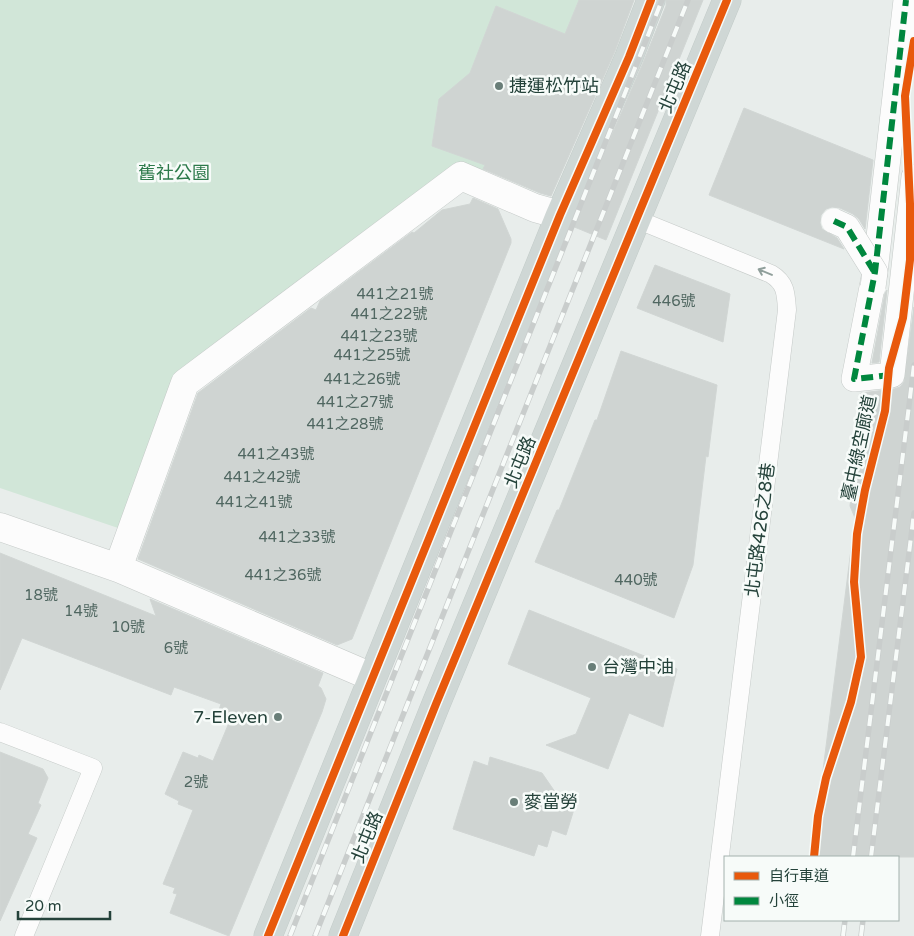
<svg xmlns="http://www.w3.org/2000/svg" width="914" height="936" font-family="'Varela Round','Noto Sans TC',sans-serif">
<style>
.green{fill:#d1e6d8}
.building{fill:#cfd4d2;stroke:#d1d6d4}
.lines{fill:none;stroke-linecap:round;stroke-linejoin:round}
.service-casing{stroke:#c5cac8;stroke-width:19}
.pedestrian-casing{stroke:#c5cac8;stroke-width:26}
.minor-casing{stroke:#c5cac8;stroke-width:29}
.primary-casing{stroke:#c3ccc9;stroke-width:29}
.service{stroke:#fcfcfc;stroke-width:18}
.pedestrian{stroke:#fcfcfc;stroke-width:25}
.minor{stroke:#fcfcfc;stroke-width:28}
.primary{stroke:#cfd7d5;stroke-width:28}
.rail-casing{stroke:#c9cdcc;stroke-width:5.5}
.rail{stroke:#f7fbf9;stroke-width:4;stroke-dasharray:11;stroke-linecap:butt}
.pedestrian-bridge-casing{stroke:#c5cac8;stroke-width:26;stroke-linecap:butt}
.pedestrian-bridge{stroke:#fcfcfc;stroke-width:25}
.quiet{stroke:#00873e;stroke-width:6;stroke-dasharray:12 6;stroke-linecap:butt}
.cycleway-casing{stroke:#f7fbf9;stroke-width:11}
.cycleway{stroke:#e8590c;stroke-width:8}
.oneway{stroke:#909f9b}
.poi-dot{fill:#697e78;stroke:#f7fbf9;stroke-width:2}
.labels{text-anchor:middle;stroke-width:5;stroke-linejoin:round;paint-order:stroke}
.number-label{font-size:15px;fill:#506761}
.poi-label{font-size:18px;fill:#24423a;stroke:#f7fbf9;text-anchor:start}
.street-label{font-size:18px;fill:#24423a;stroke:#f7fbf9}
.park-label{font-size:18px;fill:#2d7a4b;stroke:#f7fbf9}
</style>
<rect width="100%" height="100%" fill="#e8edeb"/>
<path class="green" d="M0 0H610L550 183 473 168 182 383 121 529 0 488Z"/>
<path class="building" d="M579 0H634L615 51 551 196 540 193 483 169 485 165 432 146 439 99 470 73 496 6 565 34Z
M666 0H703L606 240 572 226 643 63 666 6Z
M744 108 873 160 865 229 859 219 853 214 840 208 832 207 826 209 821 215 820 223 822 229 837 238 844 249 709 195Z
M473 198 498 209 511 239V243L352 639 337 645 138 559 198 393 311 308 316 310 320 301 412 232 414 233 442 210 470 204Z
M655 265 730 294 723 342 637 308Z
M887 290 879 362 872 363 885 293Z
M914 307V857H812L855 518 850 506 861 393 894 389 900 387 904 382Z
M621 351 717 385 708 457 706 456 693 565 674 618 535 562 557 510H559L595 420H597Z
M0 553 156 616 150 599 323 673 318 686 321 688 326 699 322 712 229 936 170 913 177 894 173 893 175 888 163 884 193 810 178 804 179 801 165 794 183 752 198 758 199 755 213 761 231 718 218 713 221 704 174 687 171 695 22 638 0 690Z
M529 610 677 669 663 727 629 713 608 769 546 745 576 734 591 698 508 664Z
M0 752 43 769 48 778 38 803 41 805 28 834 37 838 0 921Z
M490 757 542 773 562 802 575 806 566 835 552 830 547 847 538 844 534 856 453 829 474 761 488 766Z"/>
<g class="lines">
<g class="service-casing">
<path id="service" d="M636 219 771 274C786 283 786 294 787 310L710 936
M0 732 93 768 24 936"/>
</g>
<g class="pedestrian-casing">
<path id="pedestrian" d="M906 0 875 272 854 379 892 375 914 177"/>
</g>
<g class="minor-casing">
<path id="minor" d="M0 527 118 568 372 677
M118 568 185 383 461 176 535 208 560 215"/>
</g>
<g class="primary-casing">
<path id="primary" d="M268 936 560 215 629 57 651 0
M343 936 436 704 727 0"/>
</g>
<use href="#service" class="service"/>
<use href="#pedestrian" class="pedestrian"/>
<use href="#minor" class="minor"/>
<use href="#primary" class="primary"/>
<g class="rail-casing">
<path id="rail" d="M853 857 914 365
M871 857 914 513
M290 936 662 0
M315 936 688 0
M843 936 845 920
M861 936 863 920"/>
</g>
<use href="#rail" class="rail"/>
<g class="pedestrian-bridge-casing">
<path id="pedestrian-bridge" d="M834 221 847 227 875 272 873 287"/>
</g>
<use href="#pedestrian-bridge" class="pedestrian-bridge"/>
<path class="quiet" d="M834 221 847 227 875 273
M891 375 854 379 875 272 906 0"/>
<g class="cycleway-casing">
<path id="cycleway" d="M814 857 818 816 826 778 851 702 861 657 854 582 857 534 865 490 885 411 889 368 903 318 910 260V204L905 96 914 41
M268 936 560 215 629 57 651 0
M343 936 436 704 727 0"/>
</g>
<use href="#cycleway" class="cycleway"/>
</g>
<defs><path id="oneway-shaft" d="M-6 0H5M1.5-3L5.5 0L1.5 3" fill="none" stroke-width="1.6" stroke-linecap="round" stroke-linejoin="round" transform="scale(1.25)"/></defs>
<use class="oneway" href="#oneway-shaft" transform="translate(765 272) rotate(-157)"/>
<g class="poi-dot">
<circle cx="499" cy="86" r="5"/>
<circle cx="592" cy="667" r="5"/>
<circle cx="278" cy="717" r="5"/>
<circle cx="514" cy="802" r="5"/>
</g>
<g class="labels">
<g class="number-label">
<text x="395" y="299">441之21號</text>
<text x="674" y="306">446號</text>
<text x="389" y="319">441之22號</text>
<text x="379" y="341">441之23號</text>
<text x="372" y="360">441之25號</text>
<text x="362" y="384">441之26號</text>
<text x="355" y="407">441之27號</text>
<text x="345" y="429">441之28號</text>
<text x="276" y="459">441之43號</text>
<text x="262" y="482">441之42號</text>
<text x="254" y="507">441之41號</text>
<text x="297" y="542">441之33號</text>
<text x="283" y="580">441之36號</text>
<text x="636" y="585">440號</text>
<text x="41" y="600">18號</text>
<text x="81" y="616">14號</text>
<text x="128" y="632">10號</text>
<text x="176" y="653">6號</text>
<text x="196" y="787">2號</text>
</g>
<g class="poi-label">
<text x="509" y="92">捷運松竹站</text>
<text x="602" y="673">台灣中油</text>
<text x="268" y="723" text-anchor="end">7-Eleven</text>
<text x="524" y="808">麥當勞</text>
</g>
<g class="street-label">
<text transform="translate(675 87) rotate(-67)" y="6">北屯路</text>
<text transform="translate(859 448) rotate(-78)" y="6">臺中綠空廊道</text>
<text transform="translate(520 462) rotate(-68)" y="6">北屯路</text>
<text transform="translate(760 530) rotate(-83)" y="6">北屯路426之8巷</text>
<text transform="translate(367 837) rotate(-68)" y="6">北屯路</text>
</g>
<g class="park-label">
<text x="174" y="179">舊社公園</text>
</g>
</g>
<rect x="724" y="856" width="175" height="65" fill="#f7fbf9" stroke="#a3b1ad"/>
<rect x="734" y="872" width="25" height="8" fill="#e8590c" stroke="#a3b1ad"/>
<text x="769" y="881" font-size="15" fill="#24423a">自行車道</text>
<rect x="734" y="897" width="25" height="8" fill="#00873e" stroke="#a3b1ad"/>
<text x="769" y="906" font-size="15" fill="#24423a">小徑</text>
<path d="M18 911v8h92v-8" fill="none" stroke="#24423a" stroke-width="2.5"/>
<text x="25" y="911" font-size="15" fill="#24423a" stroke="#f7fbf9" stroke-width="4" paint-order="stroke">20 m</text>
</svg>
